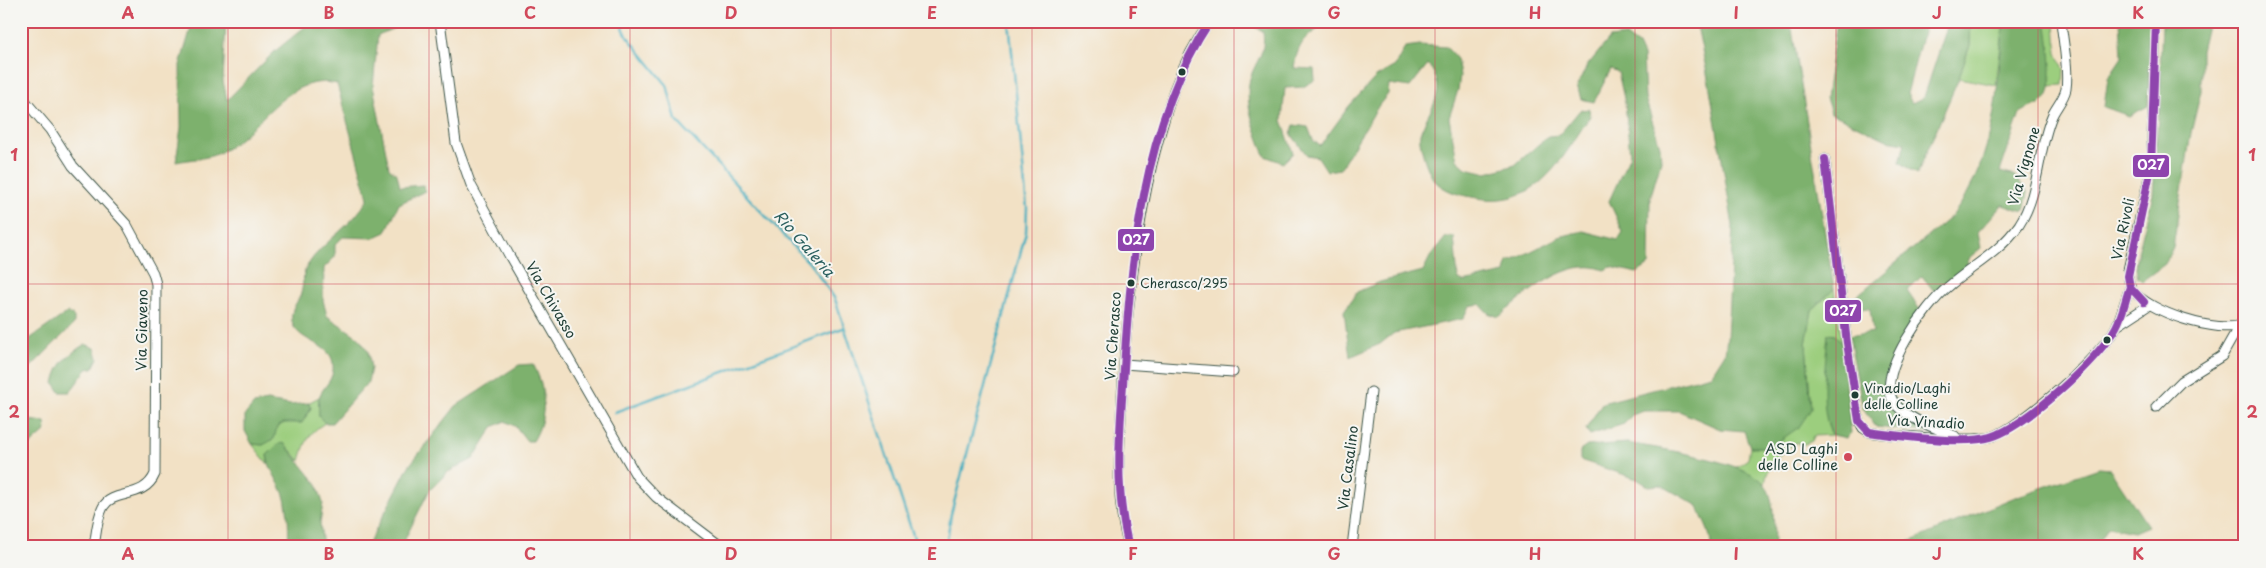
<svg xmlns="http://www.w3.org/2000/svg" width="2266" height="568" font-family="'Playpen Sans',sans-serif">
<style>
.green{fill:#9cce7e;stroke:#5e8659}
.forest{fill:#7db16d;stroke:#4e7750}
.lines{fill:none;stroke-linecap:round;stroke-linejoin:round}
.stream{stroke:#42afc0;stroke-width:2.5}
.street-casing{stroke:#3f564a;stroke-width:11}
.street{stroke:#fff;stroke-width:9}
.bus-1-casing{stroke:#f6f6f2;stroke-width:11}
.bus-1{stroke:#8e44ad;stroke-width:8}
.grid{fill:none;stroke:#d1495b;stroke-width:1;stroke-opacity:0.55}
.bus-dot{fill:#1f3d34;stroke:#f6f6f2;stroke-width:2}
.poi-dot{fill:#d1495b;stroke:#f6f6f2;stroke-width:2}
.labels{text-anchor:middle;stroke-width:4;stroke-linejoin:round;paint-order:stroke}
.bus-label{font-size:13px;fill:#1f3d34;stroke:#f6f6f2;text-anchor:start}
.street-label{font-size:14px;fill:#1f3d34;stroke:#f6f6f2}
.poi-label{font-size:14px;fill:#1f3d34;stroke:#f6f6f2;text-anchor:end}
.water-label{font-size:15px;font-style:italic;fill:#2a5f5e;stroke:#f6f6f2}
.line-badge{stroke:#f6f6f2;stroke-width:2}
.badge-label{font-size:14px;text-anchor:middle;font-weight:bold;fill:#fff}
.neatline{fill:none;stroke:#d1495b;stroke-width:2}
.grid-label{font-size:16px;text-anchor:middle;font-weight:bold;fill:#d1495b}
</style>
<rect width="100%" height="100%" fill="#f6f6f2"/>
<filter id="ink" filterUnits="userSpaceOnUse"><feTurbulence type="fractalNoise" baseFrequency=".02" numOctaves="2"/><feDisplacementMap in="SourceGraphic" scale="10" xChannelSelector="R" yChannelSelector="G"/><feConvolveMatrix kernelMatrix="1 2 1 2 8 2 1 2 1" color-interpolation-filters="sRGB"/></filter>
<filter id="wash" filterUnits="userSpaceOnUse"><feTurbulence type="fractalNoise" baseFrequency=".0096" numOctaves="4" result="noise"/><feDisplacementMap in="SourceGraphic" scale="20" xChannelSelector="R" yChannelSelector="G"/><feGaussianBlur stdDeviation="1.12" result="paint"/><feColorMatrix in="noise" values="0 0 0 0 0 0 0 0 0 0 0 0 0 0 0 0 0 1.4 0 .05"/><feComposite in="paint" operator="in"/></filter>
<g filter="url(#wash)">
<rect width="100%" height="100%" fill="#f2e1c5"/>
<path class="green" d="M1971 21H2004L1996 85 1959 78 1970 45Z
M2046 21H2055L2057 53 2064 69 2063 85 2050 86Z
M1834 289 1842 342 1835 335 1828 334 1830 431 1833 435 1813 436 1811 441 1800 446 1797 442C1779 454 1768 462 1765 484L1736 467 1748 459 1750 447H1771L1811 409 1806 344 1812 310Z
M319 397V417L325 423C308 433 305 443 300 461L284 443 267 455 268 464 252 444 263 445 277 427 311 408 308 403Z"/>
<path class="forest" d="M193 21H226L223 81 227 100 274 52 312 21H411L378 35 373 86 389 168 397 174 400 187 423 185 425 191 399 204 386 232 373 238 343 237 335 245V257L324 268 323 300 327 316 358 337 368 351 371 368 368 382 332 423H325L319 417C319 411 318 403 319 398 322 386 335 382 333 363 330 339 283 342 293 309 295 305 298 300 300 296 304 287 302 274 307 266 323 240 355 225 368 198L337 84C286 72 261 131 221 152 209 159 190 159 176 162L181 127 180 65Z
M1242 21H1331C1308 35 1298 40 1294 68L1314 69 1315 80 1303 87 1285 88 1282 120 1293 153 1283 163 1265 156C1257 132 1243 105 1250 79 1256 59 1266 55 1263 31Z
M1696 21H1785L1792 29 1834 289 1812 310 1806 344 1811 409 1799 427 1771 447H1750L1744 431 1720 429 1679 411H1644L1632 415 1624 424 1590 435 1586 429 1602 403 1711 375 1725 353 1727 338 1733 226 1709 83Z
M1837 21H1926L1907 94 1912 103 1924 97 1949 21H1971L1970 45 1959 78 1917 174 1900 162 1905 143 1887 140 1831 113 1826 98Z
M2004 21H2046C2049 36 2055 85 2047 97 2045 100 2041 103 2039 105L2033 106 2020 113 2000 172 2015 176 2028 193 2024 211 2002 205 1978 232 1981 248 1970 257 1965 269 1934 291 1922 276 1907 291 1920 310 1895 353 1888 393 1937 433 1876 427 1863 409 1849 336 1873 332 1870 309 1850 306 1853 299 1953 215C1997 157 1996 90 2004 21Z
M2120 21H2151L2148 106 2129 116 2104 107 2108 78 2122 57Z
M2162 21H2208L2201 51V91L2191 133 2173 247 2165 264 2142 281 2138 278 2135 264 2153 194 2159 104Z
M1626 36 1638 45 1643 56 1645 98 1660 146 1661 161 1650 199 1649 265 1637 273 1611 267 1604 270C1569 255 1524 295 1499 317L1488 313 1480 304 1469 306 1463 319 1394 333 1380 344 1350 357 1344 311 1357 292 1380 282 1423 271 1430 257 1446 237H1454L1458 279 1463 282 1505 273 1507 262 1514 260 1559 237 1583 231 1618 240 1623 232 1609 201 1630 155 1625 103 1618 72 1611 69 1594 102 1581 99 1577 86 1587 66 1610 38Z
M1420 45 1446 47 1457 59 1460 76 1458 90 1449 118 1457 160 1466 168 1487 173 1515 165 1548 136 1559 135 1580 110 1589 109 1590 116C1560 162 1536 211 1472 197 1459 195 1444 191 1434 180 1428 173 1418 143 1420 134 1429 107 1450 93 1428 64L1410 87 1389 84 1388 94 1379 105 1340 169 1327 171 1318 157 1307 155 1291 134 1294 125 1308 127 1313 140 1320 146 1349 106 1376 77 1395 66 1405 47Z
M68 312 74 317V324L31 367 21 366V345Z
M1828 334 1835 335 1842 342 1851 433 1846 438 1833 435C1818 416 1826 357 1828 334Z
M85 344 95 348 98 358 93 368 87 369 70 392H60L54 383C58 363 68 355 85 344Z
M533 364C546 388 548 417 533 441H527L516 427 505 421 493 427 473 459 448 472 429 491 401 547H367L409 466 456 406 519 365Z
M267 401 291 405 308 403 311 408 302 423H284L277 427 274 439 263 445 252 444 245 431V415L254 404Z
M21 419 45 422 46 431 21 453Z
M284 443 317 484 323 503 320 523 323 547H288C289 530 289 512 284 495 279 481 269 470 267 455L279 444Z
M1627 443C1655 448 1751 461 1766 486 1776 503 1773 528 1774 547H1711C1711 530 1702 521 1698 506L1661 485 1648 486 1637 479 1580 460V451L1587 446Z
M2099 468 2110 469 2148 526 2134 532 2108 527 2101 539 2086 547H1897L2015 497Z"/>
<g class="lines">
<path class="stream" d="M620 21 627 36 667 85 676 120 811 265 835 299 917 547
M615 412 843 328
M946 547 951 514 1026 232 1027 208 1009 21"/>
</g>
</g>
<g filter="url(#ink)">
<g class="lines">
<g class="street-casing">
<path id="street" d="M440 21 456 143 471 185 509 255 637 477 656 497 722 547
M2156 21 2151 168 2128 270C2128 277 2128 283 2132 289 2147 312 2219 335 2245 324
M21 96 50 130 73 166 127 225 153 273 156 284 155 474C144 500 113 489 103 507 97 518 96 535 94 547
M1825 159 1847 343 1859 421 1863 428 1869 432C1891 436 1972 442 1991 437 2020 429 2103 354 2116 327 2122 314 2125 300 2130 287
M2117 326 2149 305
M1124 364 1233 372
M2156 407 2182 381 2222 356 2239 326
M1955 436C1936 428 1905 419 1893 401 1876 373 1926 305 1948 287 1972 266 2000 252 2019 225 2040 193 2037 151 2052 116 2056 107 2064 99 2066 89 2069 68 2063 43 2061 21
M2245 480V483
M1129 547C1114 498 1120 446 1122 396 1126 318 1134 241 1152 164 1165 113 1179 64 1210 21
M1352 547 1371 392"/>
</g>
<use href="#street" class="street"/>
<g class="bus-1-casing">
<path id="bus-1" d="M1825 159 1847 343 1859 421 1869 432C1897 436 1965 445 1991 437 2025 427 2100 358 2116 327 2123 314 2125 300 2130 287
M2144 302 2130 287 2128 276 2151 168 2156 21
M1129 547C1115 493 1119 439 1123 385 1130 266 1142 123 1210 21"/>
</g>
<use href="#bus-1" class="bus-1"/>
</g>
</g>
<path class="grid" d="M228 21V547M429 21V547M630 21V547M831 21V547M1032 21V547M1234 21V547M1435 21V547M1635 21V547M1836 21V547M2038 21V547M21 284H2245"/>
<g class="bus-dot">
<circle cx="1182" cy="72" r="4.5"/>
<circle cx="1131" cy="283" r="4.5"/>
<circle cx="2107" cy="340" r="4.5"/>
<circle cx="1855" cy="395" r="4.5"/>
</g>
<circle class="poi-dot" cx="1848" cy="457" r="5"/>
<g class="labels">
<g class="bus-label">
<text x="1140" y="288">Cherasco/295</text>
<text x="1864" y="393">Vinadio/Laghi<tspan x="1864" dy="16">delle Colline</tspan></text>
</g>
<g class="street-label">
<text transform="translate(2024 166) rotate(-74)" y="5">Via Vignone</text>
<text transform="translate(2123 229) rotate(-78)" y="5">Via Rivoli</text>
<text transform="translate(551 300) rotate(60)" y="5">Via Chivasso</text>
<text transform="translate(142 330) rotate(-89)" y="5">Via Giaveno</text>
<text transform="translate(1113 336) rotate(-86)" y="5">Via Cherasco</text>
<text transform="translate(1926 422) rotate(3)" y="5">Via Vinadio</text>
<text transform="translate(1348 468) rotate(-83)" y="5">Via Casalino</text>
</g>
<g class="poi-label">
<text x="1838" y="454">ASD Laghi<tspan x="1838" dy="16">delle Colline</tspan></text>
</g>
<g class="water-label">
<text transform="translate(804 244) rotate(49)" y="5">Rio Galeria</text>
</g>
</g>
<g class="line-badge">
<rect x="2132" y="154" width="38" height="24" rx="5" fill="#8e44ad"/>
<rect x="1117" y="228" width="38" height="24" rx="5" fill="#8e44ad"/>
<rect x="1824" y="299" width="38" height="24" rx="5" fill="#8e44ad"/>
</g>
<g class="badge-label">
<text x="2151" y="170">027</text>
<text x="1136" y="245">027</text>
<text x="1843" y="316">027</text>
</g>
<rect width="2266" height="568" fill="none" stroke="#f6f6f2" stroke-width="55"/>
<rect x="28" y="28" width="2210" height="512" class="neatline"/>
<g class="grid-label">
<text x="128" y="19">A</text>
<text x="329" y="19">B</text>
<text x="530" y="19">C</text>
<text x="731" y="19">D</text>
<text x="932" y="19">E</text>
<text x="1133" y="19">F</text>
<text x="1334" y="19">G</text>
<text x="1535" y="19">H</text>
<text x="1736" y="19">I</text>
<text x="1937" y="19">J</text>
<text x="2138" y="19">K</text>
<text x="14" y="161">1</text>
<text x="2252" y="161">1</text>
<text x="14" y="418">2</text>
<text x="2252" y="418">2</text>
<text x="128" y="560">A</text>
<text x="329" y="560">B</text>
<text x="530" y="560">C</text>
<text x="731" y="560">D</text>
<text x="932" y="560">E</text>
<text x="1133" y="560">F</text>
<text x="1334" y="560">G</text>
<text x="1535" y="560">H</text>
<text x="1736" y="560">I</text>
<text x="1937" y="560">J</text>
<text x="2138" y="560">K</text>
</g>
</svg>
